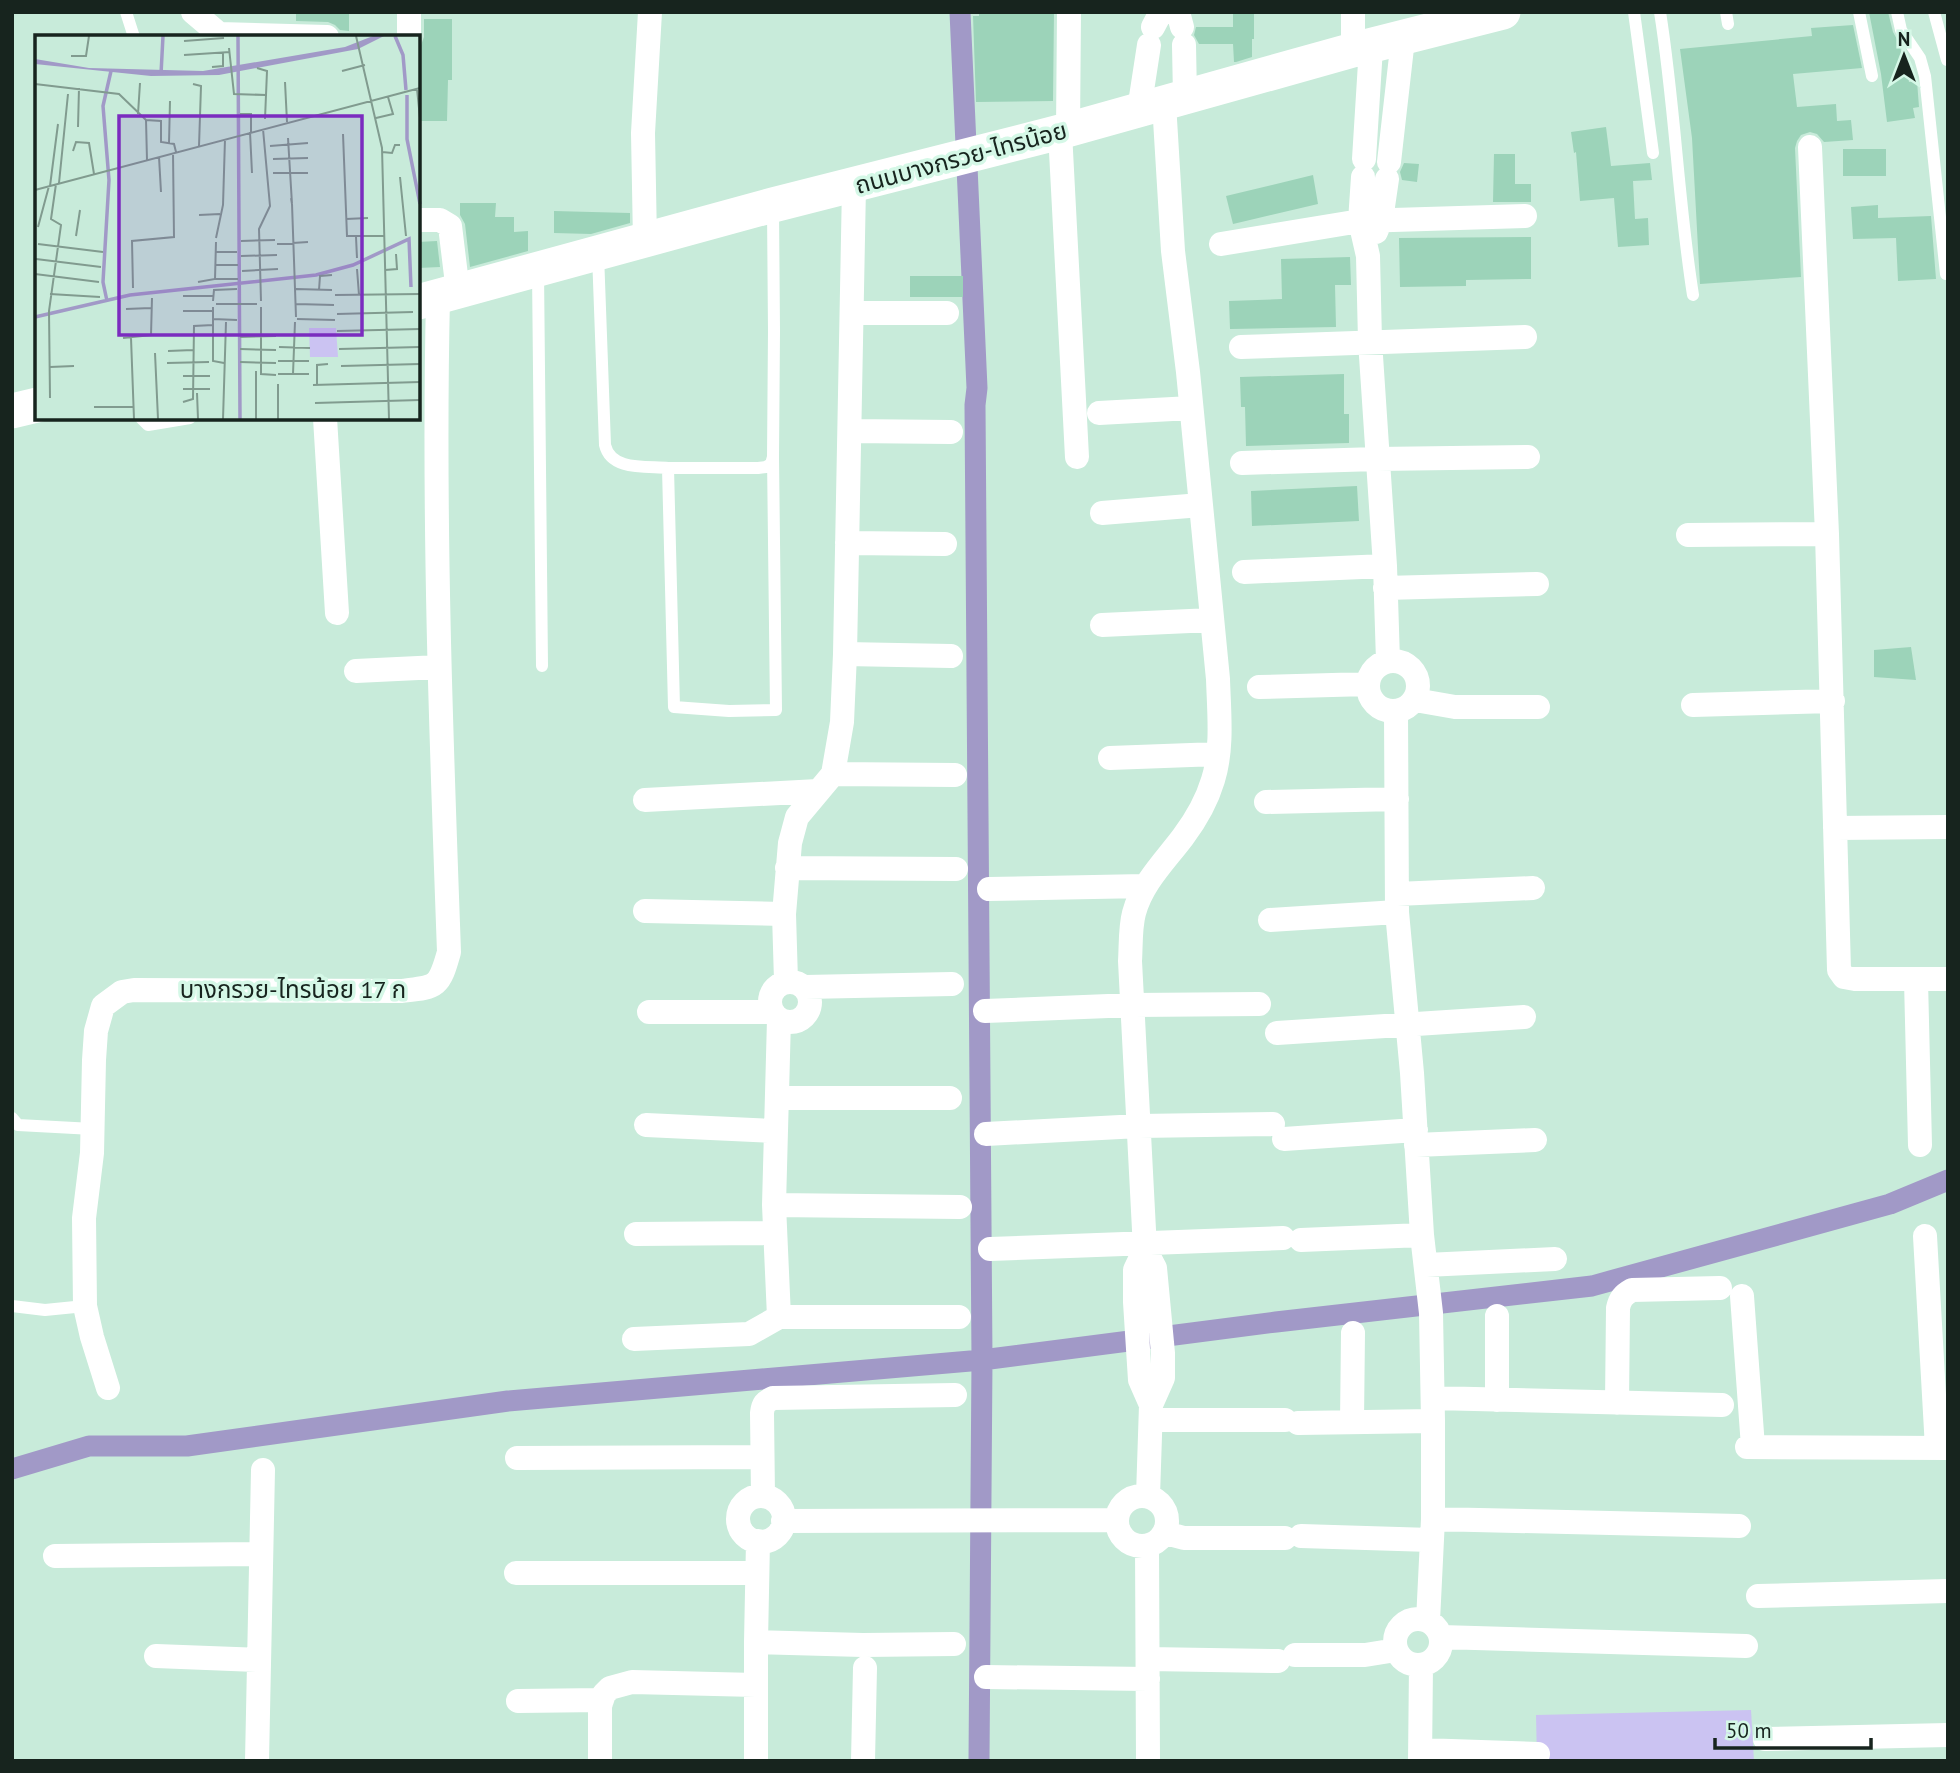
<svg xmlns="http://www.w3.org/2000/svg" width="1960" height="1773" font-family="'PT Sans','Noto Sans Thai',sans-serif">
<style>
.green{fill:#cbc3f2}
.lines{fill:none;stroke-linecap:round;stroke-linejoin:round}
.canal{stroke:#a199c7;stroke-width:21}
.building{fill:#9cd3b9}
.service{stroke:#fff;stroke-width:12}
.minor{stroke:#fff;stroke-width:24}
.secondary{stroke:#fff;stroke-width:35}
.labels{text-anchor:middle;stroke-width:7;stroke-linejoin:round;paint-order:stroke}
.street-label{font-size:24px;fill:#17241e;stroke:#d5f8e7}
.inset-river{fill:none;stroke:#a199c7;stroke-width:3.5}
.inset-road{fill:none;stroke:#819b8f;stroke-width:2}
.view{fill:#7b2cbf;fill-opacity:0.15;stroke:#7b2cbf;stroke-width:3.5}
.inset-edge{fill:none;stroke:#17241e;stroke-width:3.5}
</style>
<rect width="100%" height="100%" fill="#c8ebda"/>
<path class="green" d="M1751 1710 1754 1761H1537L1536 1715Z"/>
<g class="lines">
<path class="canal" d="M960 12 977 388 975 405 982 1360 979 1761
M12 1469 89 1446H187L508 1401 982 1360 1276 1322 1592 1286 1890 1204 1948 1180"/>
</g>
<path class="building" d="M296 12H349V31L340 30 335 25 328 22 296 21Z
M979 12H1054L1053 101 976 102 973 16H979Z
M1233 12H1254V39H1252V57L1236 62H1234L1233 44H1199L1194 35 1196 27H1233Z
M1869 12H1888L1893 32 1900 45 1902 59H1905L1909 82 1917 81 1919 107 1913 108 1915 118 1887 122 1881 74Z
M424 19H452V80H448L447 121H420L421 45 424 37Z
M1853 25 1862 68 1793 74 1797 107 1836 104 1837 121 1851 120 1853 140 1824 142 1817 134 1810 132 1801 135 1797 141 1795 148 1801 277 1700 284 1692 138 1680 49 1812 36 1811 28Z
M1606 127 1611 166 1650 163 1652 180 1633 181 1635 219 1648 218 1649 245 1618 247 1614 198 1580 201 1576 152 1574 153 1571 132Z
M1843 149H1886V176H1843Z
M1494 154H1515V184H1531V202H1493Z
M1404 163 1419 164 1417 182 1402 180 1400 172Z
M1313 175 1318 204 1233 224 1226 196Z
M460 203H496L495 217H514V232L528 231V251L470 267 465 224 460 215Z
M1878 205V218L1931 216 1936 279 1898 281 1896 238 1853 239 1851 207Z
M554 211 630 213V223L591 234 554 233Z
M1531 237V279L1466 280V286L1400 287 1399 238Z
M437 241 440 267 418 268V242Z
M1350 257 1351 285H1335L1336 327 1230 329 1229 301 1282 299 1281 259Z
M910 276H963V297H910Z
M1344 374V414H1349V443L1246 446 1245 407H1241L1240 377Z
M1357 486 1359 521 1252 526 1251 491Z
M1911 647 1916 680 1874 677V650Z"/>
<g class="lines">
<path class="service" d="M126 12 134 37
M1634 12 1653 153
M1660 12C1675 106 1678 201 1693 295
M1726 12 1728 24
M1859 12 1872 76
M1897 12 1901 30 1920 58 1925 76 1946 274
M1934 12 1947 60
M598 254 605 445C611 471 646 466 668 468L674 707 729 711 776 710 773 457
M538 271 542 666
M141 418 148 425 190 418
M668 468H758L766 467 771 464 773 457 774 331 773 209
M12 1118 18 1125 93 1129
M12 1306 45 1310 85 1306"/>
<path class="minor" d="M193 12 219 34 327 37
M1178 12 1182 27
M1353 12V50
M1153 27 1161 12
M409 37V12
M1184 45 1185 97
M1139 110 1149 45
M1068 130 1069 12
M1060 132 1077 457
M1810 147 1827 534 1839 970 1844 977 1855 979H1948
M1364 159 1371 47
M1389 162 1403 39
M1363 177 1360 221 1368 256 1370 341 1385 566 1388 661
M418 220H440L450 226 458 292
M1376 232 1381 220 1387 179
M645 241 643 133 650 12
M1221 244 1360 221 1525 216
M853 313H947
M1241 347 1525 337
M1099 413 1191 408
M325 418 337 613
M850 431 951 432
M1242 463 1377 459 1528 457
M1102 513 1201 505
M1688 535 1827 534
M847 543 945 544
M1244 572 1385 566
M1385 588 1537 584
M1102 625 1212 620
M845 654 951 656
M1368 686a25 25 0 1 1 50 0a25 25 0 1 1-50 0Z
M356 671 439 667
M1259 687 1368 684
M1415 700 1455 707H1538
M1693 705 1833 701
M1396 712 1397 912 1412 1073 1422 1235 1431 1313 1433 1421V1519L1428 1621
M1110 758 1218 754
M833 774 955 775
M645 800 818 791
M1266 802 1397 799
M1835 828 1948 827
M787 868 956 869
M989 889 1145 886
M1397 894 1533 888
M645 911 784 914
M1270 920 1397 912
M1916 980 1920 1145
M786 981 784 914 790 843 797 817 833 774 842 722 845 654 854 186
M770 1002a20 20 0 1 1 40 0a20 20 0 1 1-40 0Z
M805 987 952 984
M985 1011 1133 1005 1259 1004
M649 1012H772
M1277 1033 1524 1017
M778 1098H950
M646 1125 775 1131
M986 1134 1139 1126 1273 1124
M1284 1139 1416 1130
M1416 1145 1535 1140
M774 1205 960 1207
M636 1234 775 1233
M1925 1236 1937 1448
M1301 1240 1422 1235
M990 1249 1283 1238
M1145 1249 1135 1270V1302L1140 1380 1151 1405
M1426 1265 1555 1259
M1742 1296 1753 1447
M1497 1316V1400
M779 1317H959
M634 1339 749 1334 779 1317 774 1205 779 1019
M108 1388 92 1337 85 1306 84 1218 92 1153 94 1060 96 1031 103 1006 122 992 134 990 401 991C437 987 439 988 449 952 441 734 433 516 438 297
M1433 1398 1722 1405
M1617 1403 1618 1308C1620 1299 1623 1295 1632 1290L1720 1288
M1151 1420H1285
M1352 1421 1353 1333
M1298 1423 1433 1421
M1747 1447 1948 1448
M517 1458 762 1457
M1117 1521a25 25 0 1 1 50 0a25 25 0 1 1-50 0Z
M763 1496 762 1413C763 1404 765 1402 773 1398L955 1395
M1148 1496 1151 1405 1163 1378V1353L1155 1268 1145 1249 1130 961C1131 946 1130 928 1134 913 1142 883 1165 861 1183 837 1195 821 1207 800 1213 780 1223 748 1219 712 1218 679L1188 372 1173 251 1164 103
M738 1519a23 23 0 1 1 46 0a23 23 0 1 1-46 0Z
M1433 1519 1739 1526
M783 1521 1116 1520
M1165 1533 1184 1538H1285
M1301 1536 1431 1540
M1147 1546 1148 1761
M55 1556 261 1554
M516 1573H757
M1758 1596 1948 1591
M1395 1642a23 23 0 1 1 46 0a23 23 0 1 1-46 0Z
M1441 1637 1746 1646
M756 1642 863 1645 954 1644
M1295 1655H1365L1396 1650
M156 1656 259 1660
M1148 1659 1278 1661
M986 1677 1148 1679
M518 1701 602 1700
M1765 1739 1948 1735
M1421 1750 1538 1754
M257 1761 263 1470
M600 1761V1706L604 1694 610 1688 632 1682 756 1685
M756 1761V1642L758 1541
M863 1761 865 1668
M1420 1761 1421 1665"/>
<path class="secondary" d="M418 302 773 205 1060 132 1353 50 1503 12
M12 411 37 405"/>
</g>
<g class="labels">
<g class="street-label">
<text transform="translate(961 158) rotate(-15)" y="8">ถนนบางกรวย-ไทรน้อย</text>
<text x="293" y="998">บางกรวย-ไทรน้อย 17 ก</text>
</g>
</g>
<g transform="translate(35 35)">
<rect width="385" height="385" fill="#c8ebda"/>
<path d="M274 293H301L303 322H275Z" fill="#cbc3f2"/>
<path d="M338 1H349L323 14 184 40 116 41 0 29V24L54 33 168 36 310 12Z" fill="#a199c7"/>
<path class="inset-river" d="M203 1 205 384M360 1 368 20 371 55M126 39 128 1M372 60V104L385 169M72 266 68 247 74 145 68 71 76 36M0 282 95 260 281 240 318 230 374 204 376 252"/>
<path class="inset-road" d="M321 1 347 113 354 384M149 6 189 3M194 13 199 59 231 60M149 20 195 17M36 21H51L54 1M177 32 188 31V18M222 33 232 36 230 84M307 36 330 30M250 47 252 87M0 49 84 59 111 85 126 86V107L139 109 141 117M158 49 166 51 164 111M382 54 385 83M103 79 105 48M205 79H216V97M341 83 358 79 353 62M111 85 112 125M43 92 44 53M215 97 217 138M308 99 312 201H349M253 103 257 169 256 163M134 108 135 66M235 111 273 108M38 116 41 107 54 108 59 139M347 117 357 118 360 110H365M124 122 126 157M238 124 273 123M238 138H273M365 142 371 201M24 148 33 59M15 151 23 89M0 155 385 53M257 169 261 282M164 180 185 179M311 184 333 183M3 192 14 151M41 201 45 175M321 202 322 223M181 203 188 170 190 104M206 206 240 205M3 209 68 217M242 209 273 207M180 217H202M206 221 242 220M1 224 66 232M180 230H203M322 234 324 260M350 235 362 234 361 219M207 236 243 234M0 239 64 247M180 244H203M163 247 180 244 181 207M98 253 97 206 139 202 138 118M261 254 297 255M284 255 285 241 297 240M15 259 65 262M300 260 385 259M148 261H178M178 266 179 255 202 254M226 266 224 194 235 171 228 94M181 269H222M261 269 299 270M178 272V326L189 328M226 272V339L241 340M91 274 116 273M148 276H178M302 279 378 277M178 284 202 285M262 284 300 285M302 296 385 294M205 302 241 301M88 303 116 300 117 263M96 303 99 384M244 312 275 313M205 314 241 315M304 314 385 312M133 316 158 315M120 318 123 384M243 326H274M205 327 241 328M132 328 174 327M306 331 385 329M15 332 39 331M221 336V384M243 339H274M258 339 260 287M148 341H175M243 349V384M278 350 385 347M282 350V330L293 329M148 354H175M162 358 163 384M15 363 14 276 26 190 16 184 21 149M148 367 158 364 159 291 178 290M280 368 385 365M59 372H99M188 384 191 287"/>
<path class="view" d="M84 81H327V300H84Z"/>
<rect width="385" height="385" class="inset-edge"/>
</g>
<rect width="1960" height="1773" fill="none" stroke="#17241e" stroke-width="28"/>
<g transform="translate(1904 56)" stroke="#d5f8e7" stroke-width="5" paint-order="stroke">
<path d="M0-5L12 26L0 18L-12 26Z" fill="#17241e"/>
<text y="-10" font-size="19" font-weight="bold" text-anchor="middle" fill="#17241e">N</text>
</g>
<path d="M1715 1738v10h156v-10" fill="none" stroke="#17241e" stroke-width="3.5"/>
<text x="1726" y="1738" font-size="21" fill="#17241e" stroke="#d5f8e7" stroke-width="5" paint-order="stroke">50 m</text>
</svg>
